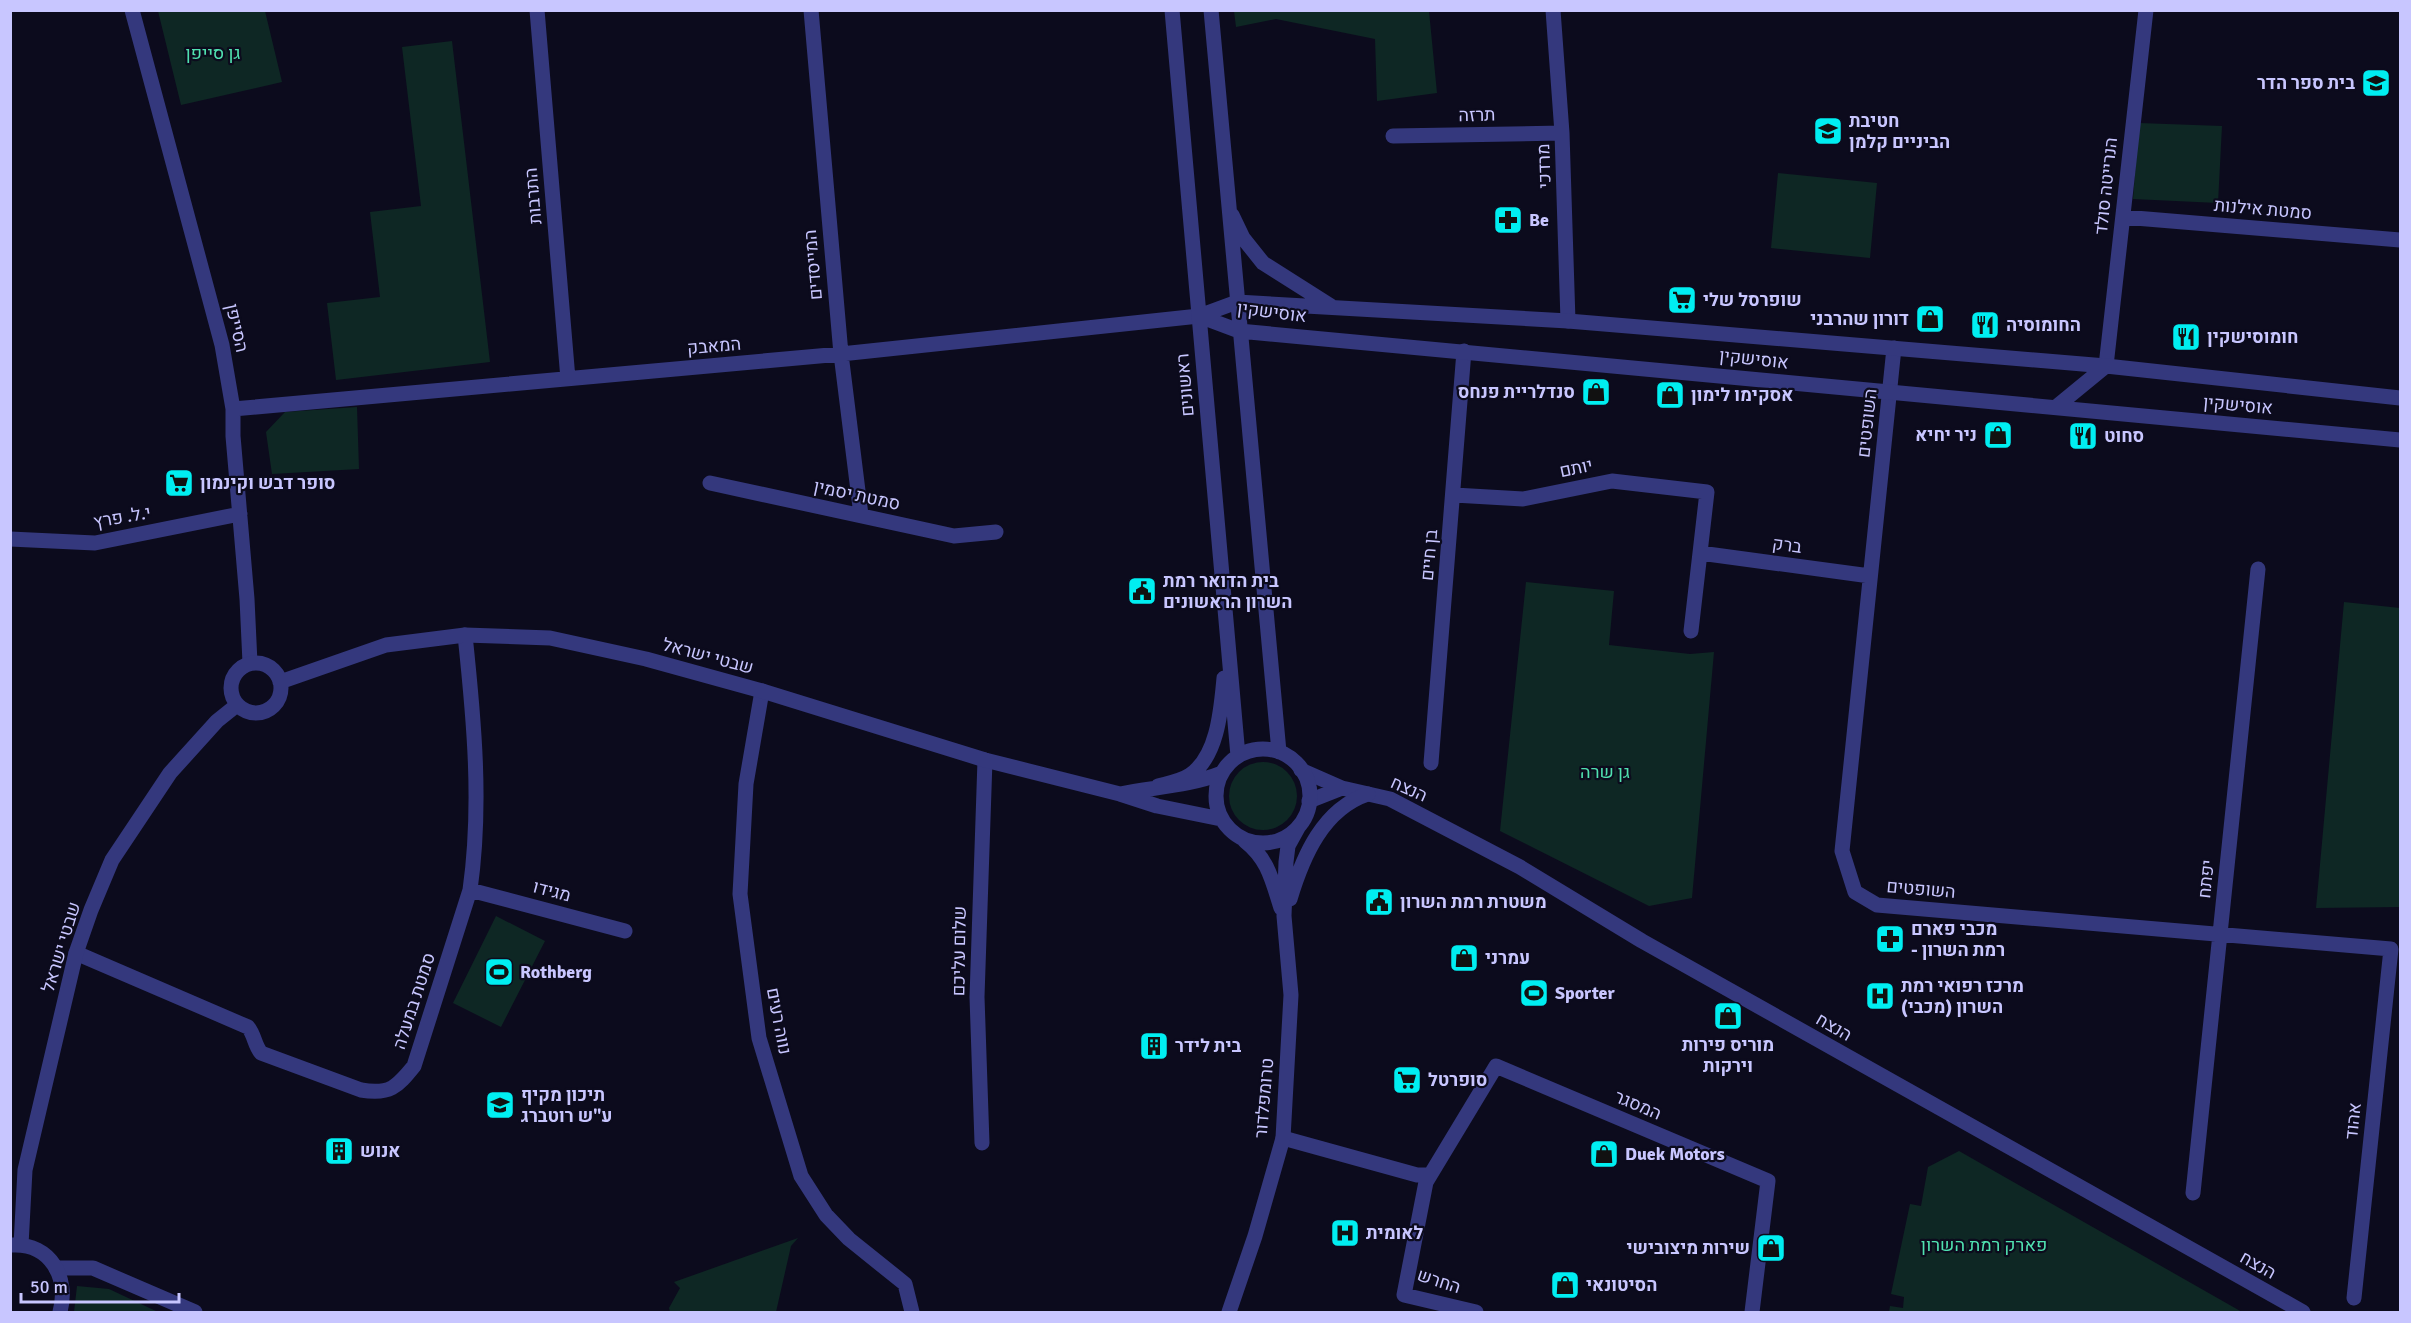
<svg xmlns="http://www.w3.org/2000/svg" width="2411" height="1323" font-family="Signika,Heebo,sans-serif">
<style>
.green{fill:#0e2724}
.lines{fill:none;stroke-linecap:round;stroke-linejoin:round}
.minor{stroke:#34387d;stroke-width:15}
.tertiary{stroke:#34387d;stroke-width:15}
.labels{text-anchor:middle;stroke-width:4.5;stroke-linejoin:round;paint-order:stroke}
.park-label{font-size:18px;fill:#50e1b0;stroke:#0c0b1d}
.poi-label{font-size:18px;font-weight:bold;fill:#c8c6ff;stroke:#0c0b1d;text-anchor:start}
.street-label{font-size:18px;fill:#c8c6ff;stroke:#0c0b1d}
</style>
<rect width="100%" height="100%" fill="#0c0b1d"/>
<path class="green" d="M158 11H265L282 82 181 105Z
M1234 11H1429L1437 93 1377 101 1375 39 1276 19 1236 27Z
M452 41 490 362 336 380 327 303 380 297 370 212 421 206 402 47Z
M2139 123 2222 126 2218 203 2133 199Z
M1778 173 1877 183 1870 258 1771 248Z
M357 407 359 469 272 474 266 432 285 412Z
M1526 582 1614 591 1609 645 1690 654 1714 652 1692 898 1649 906 1500 831Z
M2344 602 2400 608V907L2316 908Z
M1229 796a34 34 0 1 1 68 0a34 34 0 1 1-68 0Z
M496 916 545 941 501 1027 453 1003Z
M1959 1151 2242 1312H1889L1890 1306 1903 1308 1904 1297 1891 1294 1910 1204 1921 1206 1928 1167Z
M798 1238 791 1246 776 1312H670L669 1308 680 1288 674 1282Z
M77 1286 109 1289 158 1312H74Z"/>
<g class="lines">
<path class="minor" d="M132 10 222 345 233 409V436L247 599 250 663
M537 10 568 379
M811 10 841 354 861 515
M1553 10 1562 133 1568 321
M1393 136 1562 133
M2123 217 2400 240
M1894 348 1842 851 1855 892 1877 905 2391 949 2354 1298
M2106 366 2146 10
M233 409 841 354 1199 316
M710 483 954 536 996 532
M1454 495 1523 499 1612 481 1707 492 1691 631
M10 539 95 543 240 514
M1700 553 1870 576
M762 691 746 784 740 894 759 1038 801 1176 826 1215 849 1239 905 1284 912 1312
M1431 763 1464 351
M1301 770 1342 788 1390 799 1520 867 1642 941 2303 1312
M1309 801 1342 788
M470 890 625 931
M76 953 248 1027C255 1036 254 1044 261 1053L361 1090C390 1095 397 1087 414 1066L470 890C482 805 474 720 465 635
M1283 1138 1417 1175H1429
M982 1143 977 997 985 760
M2193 1193 2258 569
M56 1268H93L195 1312
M1476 1312 1404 1295 1426 1182 1496 1066 1768 1181 1752 1312"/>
<path class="tertiary" d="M1172 10 1238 756
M1211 10 1279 752
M1232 215 1243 238 1263 263 1331 306
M1199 316 1239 331 2400 440
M1199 316 1237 302 1568 321 2106 366 2400 398
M2056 407 2106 366
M231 688a25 25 0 1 1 50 0a25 25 0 1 1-50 0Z
M280 682 386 645 465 635 550 638 646 659 762 691 985 760 1120 794 1157 806 1221 819
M1216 796a47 47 0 1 1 94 0a47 47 0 1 1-94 0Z
M1158 786C1169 783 1181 781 1190 775 1218 756 1221 709 1224 678
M1120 794C1154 787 1189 786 1222 773
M1245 841C1268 859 1272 880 1281 908
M1290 899C1303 856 1323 809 1368 794
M12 1245C51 1243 69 1278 60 1312
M21 1245 25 1170 76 953 91 910 112 860 170 773 217 721 237 705
M1229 1312 1255 1236 1283 1138 1291 995 1284 916 1286 862 1288 846 1299 826"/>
</g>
<defs>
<g id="school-square" transform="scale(1.5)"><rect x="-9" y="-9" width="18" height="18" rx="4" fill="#00eef1" stroke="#0c0b1d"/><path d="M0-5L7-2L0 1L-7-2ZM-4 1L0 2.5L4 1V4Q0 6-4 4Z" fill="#111"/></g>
<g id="pharmacy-square" transform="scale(1.5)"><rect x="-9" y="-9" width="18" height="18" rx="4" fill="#00eef1" stroke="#0c0b1d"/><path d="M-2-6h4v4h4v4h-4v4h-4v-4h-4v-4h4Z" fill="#111"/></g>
<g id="supermarket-square" transform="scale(1.5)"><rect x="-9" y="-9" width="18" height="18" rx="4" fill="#00eef1" stroke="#0c0b1d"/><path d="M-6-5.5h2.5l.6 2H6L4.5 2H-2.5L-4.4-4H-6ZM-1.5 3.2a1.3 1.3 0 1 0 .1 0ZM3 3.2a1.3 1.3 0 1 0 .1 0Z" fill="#111"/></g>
<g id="shop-square" transform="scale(1.5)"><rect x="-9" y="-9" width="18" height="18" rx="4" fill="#00eef1" stroke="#0c0b1d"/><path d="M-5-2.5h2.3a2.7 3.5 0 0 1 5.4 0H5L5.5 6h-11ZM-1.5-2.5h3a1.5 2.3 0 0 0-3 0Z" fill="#111"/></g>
<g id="restaurant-square" transform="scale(1.5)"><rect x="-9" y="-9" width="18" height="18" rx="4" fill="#00eef1" stroke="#0c0b1d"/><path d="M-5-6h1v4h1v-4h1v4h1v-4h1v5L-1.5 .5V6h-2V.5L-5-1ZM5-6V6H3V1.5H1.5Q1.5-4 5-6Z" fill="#111"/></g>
<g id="civic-square" transform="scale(1.5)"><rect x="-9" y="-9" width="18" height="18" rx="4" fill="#00eef1" stroke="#0c0b1d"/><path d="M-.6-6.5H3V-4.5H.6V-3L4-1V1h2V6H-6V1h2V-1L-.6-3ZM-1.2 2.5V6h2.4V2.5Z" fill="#111"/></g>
<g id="stadium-square" transform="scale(1.5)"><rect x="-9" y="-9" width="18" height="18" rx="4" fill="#00eef1" stroke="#0c0b1d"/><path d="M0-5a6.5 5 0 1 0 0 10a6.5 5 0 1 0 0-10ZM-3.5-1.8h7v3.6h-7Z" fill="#111"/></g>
<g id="hospital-square" transform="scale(1.5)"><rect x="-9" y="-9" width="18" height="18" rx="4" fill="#00eef1" stroke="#0c0b1d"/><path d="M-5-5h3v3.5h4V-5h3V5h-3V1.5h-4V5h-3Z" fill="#111"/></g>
<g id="building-square" transform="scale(1.5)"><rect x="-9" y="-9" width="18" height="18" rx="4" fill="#00eef1" stroke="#0c0b1d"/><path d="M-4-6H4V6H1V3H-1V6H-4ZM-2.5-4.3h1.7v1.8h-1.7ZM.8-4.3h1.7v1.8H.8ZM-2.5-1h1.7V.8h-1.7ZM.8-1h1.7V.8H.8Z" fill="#111"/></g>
</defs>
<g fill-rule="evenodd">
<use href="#school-square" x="2376" y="83"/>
<use href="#school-square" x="1828" y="131"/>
<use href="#pharmacy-square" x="1508" y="220"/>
<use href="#supermarket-square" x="1682" y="300"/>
<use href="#shop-square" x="1930" y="319"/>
<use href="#restaurant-square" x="1985" y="325"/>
<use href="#restaurant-square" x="2186" y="337"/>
<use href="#shop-square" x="1596" y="392"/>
<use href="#shop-square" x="1670" y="395"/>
<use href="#shop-square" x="1998" y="435"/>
<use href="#restaurant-square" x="2083" y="436"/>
<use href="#supermarket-square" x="179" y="483"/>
<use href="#civic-square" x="1142" y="591"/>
<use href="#civic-square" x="1379" y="902"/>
<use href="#pharmacy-square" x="1890" y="939"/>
<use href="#shop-square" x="1464" y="958"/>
<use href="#stadium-square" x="499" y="972"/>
<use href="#stadium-square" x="1534" y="993"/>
<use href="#hospital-square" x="1880" y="996"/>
<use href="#shop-square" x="1728" y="1016"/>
<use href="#building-square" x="1154" y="1046"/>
<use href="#supermarket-square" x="1407" y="1080"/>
<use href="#school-square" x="500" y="1105"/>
<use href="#building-square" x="339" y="1151"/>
<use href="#shop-square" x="1604" y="1154"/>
<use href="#hospital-square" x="1345" y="1233"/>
<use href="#shop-square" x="1771" y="1248"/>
<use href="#shop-square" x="1565" y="1285"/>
</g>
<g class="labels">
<g class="park-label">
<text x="213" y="59">גן סייפן</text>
<text x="1605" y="778">גן שרה</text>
<text x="1984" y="1251">פארק רמת השרון</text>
</g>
<g class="poi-label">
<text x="2355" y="89" text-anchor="end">בית ספר הדר</text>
<text x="1849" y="127">חטיבת<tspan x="1849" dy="21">הביניים קלמן</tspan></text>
<text x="1529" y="226">Be</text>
<text x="1703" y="306">שופרסל שלי</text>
<text x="1909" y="325" text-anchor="end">דורון שהרבני</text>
<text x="2006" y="331">החומוסיה</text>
<text x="2207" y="343">חומוסישקין</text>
<text x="1575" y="398" text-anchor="end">סנדלריית פנחס</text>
<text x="1691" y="401">אסקימו לימון</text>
<text x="1977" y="441" text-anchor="end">ניר יחיא</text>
<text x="2104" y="442">סחוט</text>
<text x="200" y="489">סופר דבש וקינמון</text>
<text x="1163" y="587">בית הדואר רמת<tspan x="1163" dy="21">השרון הראשונים</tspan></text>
<text x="1400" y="908">משטרת רמת השרון</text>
<text x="1911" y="935">מכבי פארם<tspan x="1911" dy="21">- רמת השרון</tspan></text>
<text x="1485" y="964">עמרני</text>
<text x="520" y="978">Rothberg</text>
<text x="1901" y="992">מרכז רפואי רמת<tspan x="1901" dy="21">השרון (מכבי)</tspan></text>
<text x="1555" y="999">Sporter</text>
<text x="1728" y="1051" text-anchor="middle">מוריס פירות<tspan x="1728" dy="21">וירקות</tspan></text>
<text x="1175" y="1052">בית לידר</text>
<text x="1428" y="1086">סופרטל</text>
<text x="521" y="1101">תיכון מקיף<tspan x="521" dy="21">ע"ש רוטברג</tspan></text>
<text x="360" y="1157">אנוש</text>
<text x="1625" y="1160">Duek Motors</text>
<text x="1366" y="1239">לאומית</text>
<text x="1750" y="1254" text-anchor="end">שירות מיצובישי</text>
<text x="1586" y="1291">הסיטונאי</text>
</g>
<g class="street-label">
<text transform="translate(1477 115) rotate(-1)" y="6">תרזה</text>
<text transform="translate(1544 166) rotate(-92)" y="6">מרדכי</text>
<text transform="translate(2106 186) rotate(-84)" y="6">הנרייטה סולד</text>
<text transform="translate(533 196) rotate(-95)" y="6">התרבות</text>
<text transform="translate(2263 209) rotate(5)" y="6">סמטת אילנות</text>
<text transform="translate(813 265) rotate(-95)" y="6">המייסדים</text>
<text transform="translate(1272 312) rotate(7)" y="6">אוסישקין</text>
<text transform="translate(237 328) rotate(77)" y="6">הסייפן</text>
<text transform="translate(714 346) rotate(-5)" y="6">המאבק</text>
<text transform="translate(1754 359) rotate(6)" y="6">אוסישקין</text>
<text transform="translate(1185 385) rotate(-95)" y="6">ראשונים</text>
<text transform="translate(2238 405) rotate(5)" y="6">אוסישקין</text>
<text transform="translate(1867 423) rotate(-84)" y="6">השופטים</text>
<text transform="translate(1576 468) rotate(-12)" y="6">יותם</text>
<text transform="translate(857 495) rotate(12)" y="6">סמטת יסמין</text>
<text transform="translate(122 517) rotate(-10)" y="6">י.ל. פרץ</text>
<text transform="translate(1787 545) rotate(8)" y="6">ברק</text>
<text transform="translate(1429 555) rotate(-85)" y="6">בן חיים</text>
<text transform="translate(708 656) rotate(15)" y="6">שבטי ישראל</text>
<text transform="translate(1409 789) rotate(24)" y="6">הנצח</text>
<text transform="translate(2206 879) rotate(-84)" y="6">יפתח</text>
<text transform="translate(1921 889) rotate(5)" y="6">השופטים</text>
<text transform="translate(552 891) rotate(15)" y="6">מגידו</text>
<text transform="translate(61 947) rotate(-73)" y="6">שבטי ישראל</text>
<text transform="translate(959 951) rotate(-89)" y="6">שלום עליכם</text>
<text transform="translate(414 1001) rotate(-72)" y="6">סמטת במעלה</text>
<text transform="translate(779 1021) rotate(79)" y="6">נווה רעים</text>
<text transform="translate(1834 1027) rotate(30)" y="6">הנצח</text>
<text transform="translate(1264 1098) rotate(-85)" y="6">טרומפלדור</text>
<text transform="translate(1638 1105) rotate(23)" y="6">המסגר</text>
<text transform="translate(2353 1121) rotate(-84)" y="6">אהוד</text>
<text transform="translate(2258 1265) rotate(29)" y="6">הנצח</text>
<text transform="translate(1439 1281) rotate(18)" y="6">החרש</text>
</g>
</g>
<rect width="2411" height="1323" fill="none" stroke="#c8c6ff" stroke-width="24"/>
<path d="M21 1293v9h158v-9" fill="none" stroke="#c8c6ff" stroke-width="3"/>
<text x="30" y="1293" font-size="18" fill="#c8c6ff" stroke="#0c0b1d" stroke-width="4.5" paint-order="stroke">50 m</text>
</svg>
